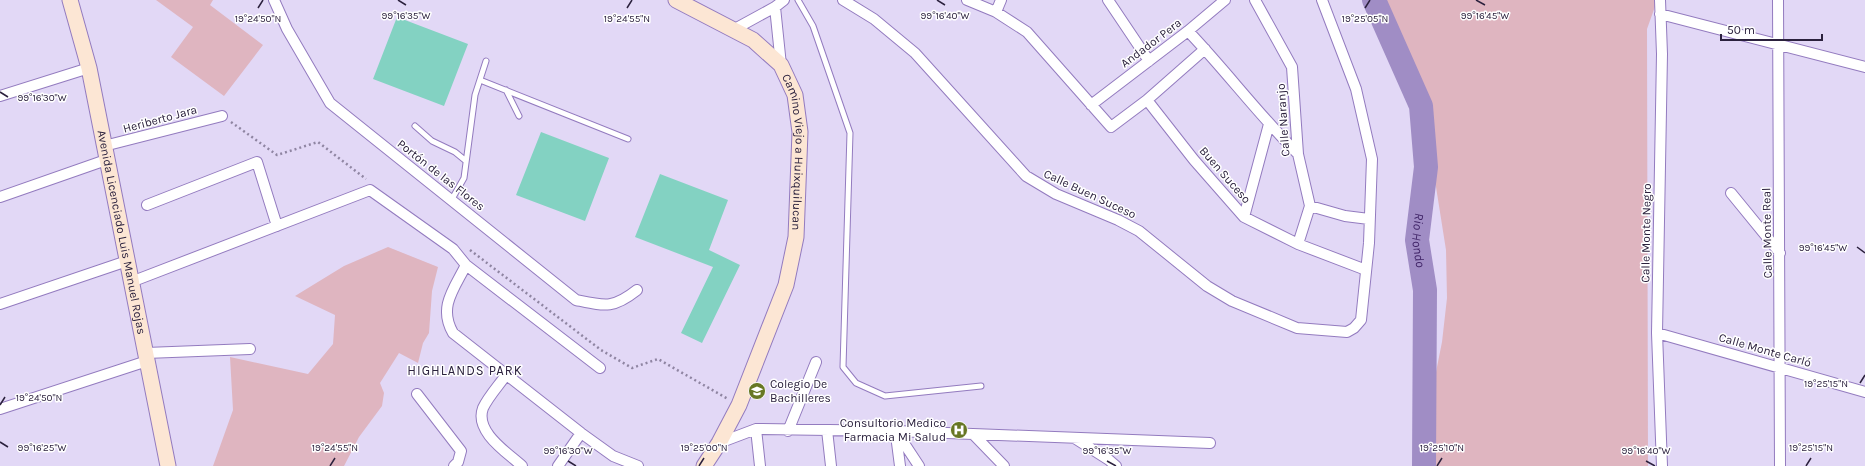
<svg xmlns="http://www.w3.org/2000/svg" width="1865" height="466" font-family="Karla,sans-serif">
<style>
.green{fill:#dfb5c0}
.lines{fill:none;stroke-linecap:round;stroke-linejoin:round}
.river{stroke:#a08dc5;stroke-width:24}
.building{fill:#83d2c2}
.lane-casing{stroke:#937bbf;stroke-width:7}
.street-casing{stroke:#937bbf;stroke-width:12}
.secondary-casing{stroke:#937bbf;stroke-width:17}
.path{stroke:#8f85a2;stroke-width:2.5;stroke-dasharray:2 3;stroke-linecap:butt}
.lane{stroke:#fff;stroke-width:5}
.street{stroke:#fff;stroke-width:10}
.secondary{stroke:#fce6d4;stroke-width:15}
.ticks{fill:none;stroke:#2b213d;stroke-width:1.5}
.labels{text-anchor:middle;stroke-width:3;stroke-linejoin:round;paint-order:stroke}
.street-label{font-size:12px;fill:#2b213d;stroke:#fff}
.poi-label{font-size:12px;fill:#2b213d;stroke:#fff;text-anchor:start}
.water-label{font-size:13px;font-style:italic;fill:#412568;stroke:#fff}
.neighbourhood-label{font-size:13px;letter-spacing:1px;fill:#2b213d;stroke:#fff}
.ticks-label{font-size:10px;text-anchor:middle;fill:#2b213d;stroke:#fff;stroke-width:3;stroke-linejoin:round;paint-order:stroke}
</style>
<rect width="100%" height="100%" fill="#e2d8f6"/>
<path class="green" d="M156 0H213L210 5 263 45 224 96 171 57 193 27Z
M1383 0H1656L1657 1 1647 29 1648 466H1435L1430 402 1442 342 1447 298 1446 250 1420 86 1403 52Z
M388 247 438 267 432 291 429 333 423 343 418 363 399 353 380 383 384 393 382 406 359 437 344 466H213L233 410 230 357 308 374 333 344 335 315 295 296 344 266Z"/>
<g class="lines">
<path class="river" id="s1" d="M1374 0 1421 106 1426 167 1417 240 1425 290 1424 466"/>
</g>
<path class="building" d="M397 17 468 44 444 106 373 79Z
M541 132 609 158 585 221 516 195Z
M660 174 728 200 709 250 740 265 702 343 681 333 713 267 635 237Z"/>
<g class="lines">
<g class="lane-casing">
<path id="lane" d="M798 0 813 26 850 133 843 367 856 383 885 396 981 386
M480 80 628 139
M506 90 519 116
M415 126 432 141 455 152 466 161
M452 199 464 178 475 95 486 61"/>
</g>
<g class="street-casing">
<path id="street" d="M274 0 287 29 330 103 576 300C605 306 613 309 637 290
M843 0 874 19 915 53 1026 176 1056 194 1118 220 1139 231 1207 286 1232 301 1297 328 1347 332 1354 328 1361 320 1369 243 1372 159 1356 89 1322 0
M967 0 996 12 1027 32 1111 127 1147 100 1205 49
M1108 0 1149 61
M1255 0 1292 67 1298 154 1310 206 1298 244
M1660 0 1662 54 1657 333 1662 466
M1778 0 1780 466
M775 7 781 65
M996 12 1001 0
M1660 14 1865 67
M733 30 775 7 784 0
M1188 31C1226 71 1259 115 1298 154
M0 96 89 68
M1147 100 1194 160 1244 217 1298 244 1366 270
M1091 105 1188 31 1225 0
M104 146 222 116
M1731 193 1780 253
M0 197 106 160
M147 205 257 162 277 226
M1310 206 1345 216 1369 219
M1244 217 1269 124
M466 265 600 368
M131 282 370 190 453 249 466 265C454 289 438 307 453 333L581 433 613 456 638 466
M0 304 127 261
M1657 333 1865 392
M146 353 250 349
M506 375C499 385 488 397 483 408 474 432 508 453 522 466
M417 394 461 451 458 462 454 466
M0 409 147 361
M756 429 760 466
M827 430 831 466
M788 431 816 362
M896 431 919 466
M896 435 900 466
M974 435 1004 466
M1076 439 1109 460 1116 466
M719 443 756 429 896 431 1210 443
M558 466 581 433"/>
</g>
<g class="secondary-casing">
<g id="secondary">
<path id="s2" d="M70 0 89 68 168 466"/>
<path id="s3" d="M676 0 753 40 781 65 795 95 800 132 796 237 786 285 739 405 719 443 704 466"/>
</g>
</g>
<path class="path" d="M231 122 277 155 318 142 366 179
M470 250 601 350 632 368 658 359 728 399"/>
<use href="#lane" class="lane"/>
<use href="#street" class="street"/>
<use href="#secondary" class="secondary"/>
</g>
<path class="ticks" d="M398 0 406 5M937 0 945 5M1476 0 1485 5M258 8 263 0M627 8 632 0M1365 8 1370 0M0 92 8 97M1857 247 1865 253M1860 383 1865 375M0 405 5 397M0 442 8 447M568 461 576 466M1107 461 1116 466M1646 461 1655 466M330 466 335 458M699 466 704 458M1437 466 1442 458M1806 466 1811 458"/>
<defs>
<g id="school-disc" transform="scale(0.9)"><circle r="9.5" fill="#677724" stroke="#fff"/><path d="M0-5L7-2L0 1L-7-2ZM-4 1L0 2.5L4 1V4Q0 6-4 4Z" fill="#fff"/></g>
<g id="hospital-disc" transform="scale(0.9)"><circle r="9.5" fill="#677724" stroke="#fff"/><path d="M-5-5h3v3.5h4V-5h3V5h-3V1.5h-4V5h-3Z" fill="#fff"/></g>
</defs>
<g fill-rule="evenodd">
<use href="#school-disc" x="757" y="391"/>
<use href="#hospital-disc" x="959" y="430"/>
</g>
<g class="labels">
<g class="street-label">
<text transform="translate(1151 43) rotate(-37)" y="4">Andador Pera</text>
<text transform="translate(160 119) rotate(-15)" y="4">Heriberto Jara</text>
<text transform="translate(1283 120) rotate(-94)" y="4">Calle Naranjo</text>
<text dy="4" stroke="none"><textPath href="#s3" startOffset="214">Camino Viejo a Huixquilucan</textPath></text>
<text transform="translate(441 175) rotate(38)" y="4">Portón de las Flores</text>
<text transform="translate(1225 175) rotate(49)" y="4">Buen Suceso</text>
<text transform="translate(1090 194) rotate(25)" y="4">Calle Buen Suceso</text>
<text dy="4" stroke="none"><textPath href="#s2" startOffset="238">Avenida Licenciado Luis Manuel Rojas</textPath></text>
<text transform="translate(1646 233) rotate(-89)" y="4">Calle Monte Negro</text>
<text transform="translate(1767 233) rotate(-91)" y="4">Calle Monte Real</text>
<text transform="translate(1765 350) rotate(16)" y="4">Calle Monte Carló</text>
</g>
<g class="poi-label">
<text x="770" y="388">Colegio De<tspan x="770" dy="14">Bachilleres</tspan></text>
<text x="946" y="427" text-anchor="end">Consultorio Medico<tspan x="946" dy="14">Farmacia Mi Salud</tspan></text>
</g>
<g class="water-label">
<text dy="5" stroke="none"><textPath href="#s1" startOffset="251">Rio Hondo</textPath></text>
</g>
<g class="neighbourhood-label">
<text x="465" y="375">HIGHLANDS PARK</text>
</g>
</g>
<g class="ticks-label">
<text x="406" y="19">99°16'35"W</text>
<text x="945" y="19">99°16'40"W</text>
<text x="1485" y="19">99°16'45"W</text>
<text x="258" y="22">19°24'50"N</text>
<text x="627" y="22">19°24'55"N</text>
<text x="1365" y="22">19°25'05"N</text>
<text x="42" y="101">99°16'30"W</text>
<text x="1823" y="251">99°16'45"W</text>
<text x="1826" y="387">19°25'15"N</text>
<text x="39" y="401">19°24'50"N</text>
<text x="42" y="451">99°16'25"W</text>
<text x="335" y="451">19°24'55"N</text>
<text x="704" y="451">19°25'00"N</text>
<text x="1442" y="451">19°25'10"N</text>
<text x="1811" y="451">19°25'15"N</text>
<text x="568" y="454">99°16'30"W</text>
<text x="1107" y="454">99°16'35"W</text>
<text x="1646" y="454">99°16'40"W</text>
</g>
<path d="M1721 34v6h101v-6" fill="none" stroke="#2b213d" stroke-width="2"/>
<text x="1727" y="34" font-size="12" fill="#2b213d" stroke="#ffffff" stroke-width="3" paint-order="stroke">50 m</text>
</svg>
